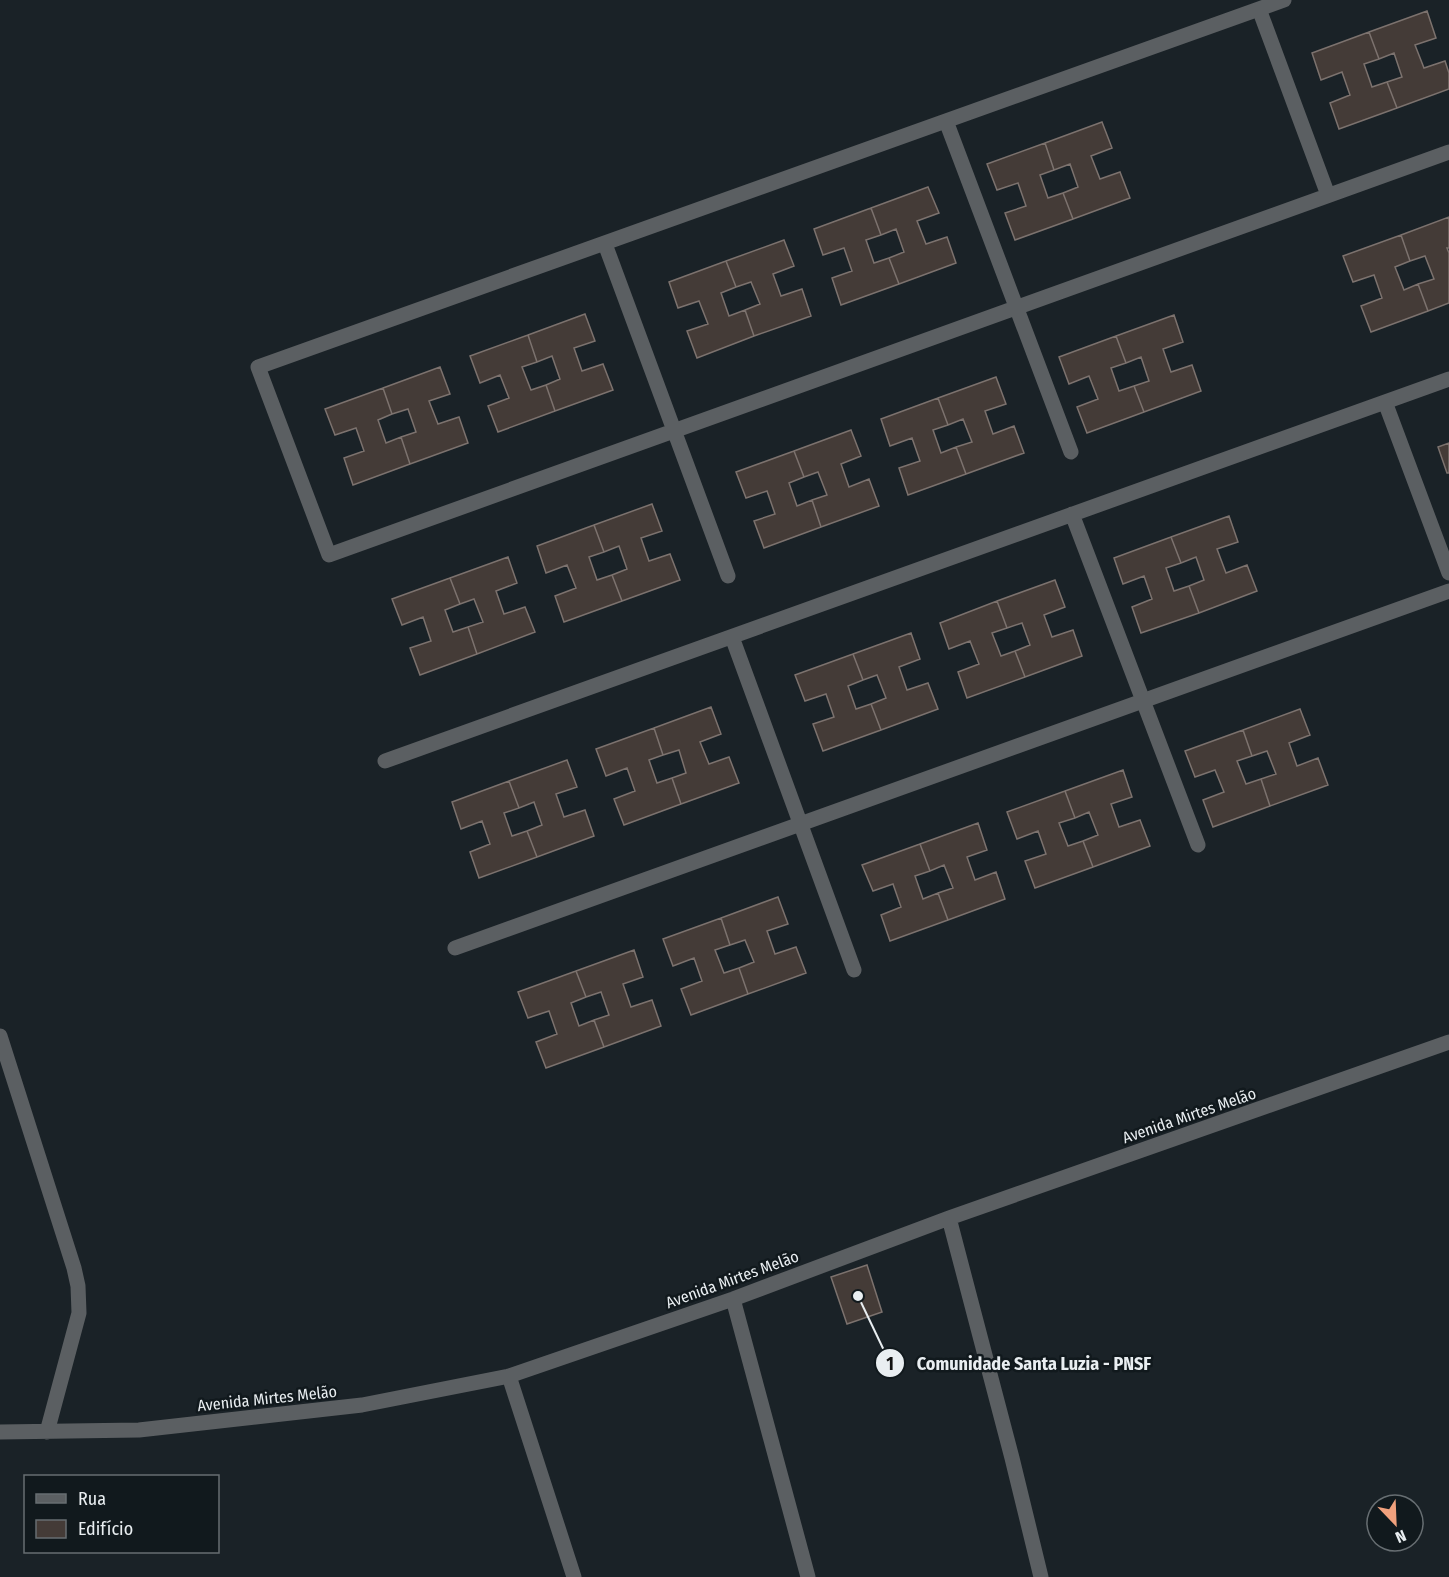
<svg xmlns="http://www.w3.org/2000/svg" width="1449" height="1577" font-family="'Fira Sans Condensed',sans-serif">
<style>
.building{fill:#443b37;stroke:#7c726e;stroke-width:1.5}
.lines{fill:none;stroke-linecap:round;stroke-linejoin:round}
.minor{stroke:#5b5f62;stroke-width:15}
.labels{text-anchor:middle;stroke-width:5;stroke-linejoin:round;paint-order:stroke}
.street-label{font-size:16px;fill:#e9eef1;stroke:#11191d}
.leader{fill:none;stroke:#e9eef1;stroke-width:2}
.callout-dot{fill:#e9eef1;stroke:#11191d;stroke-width:2}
.mark-label{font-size:18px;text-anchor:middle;font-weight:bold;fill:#111}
.callout-label{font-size:18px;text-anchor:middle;font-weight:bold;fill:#e9eef1;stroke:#11191d;stroke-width:5;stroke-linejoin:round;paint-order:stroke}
</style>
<rect width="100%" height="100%" fill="#1a2227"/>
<path class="building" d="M1427 11 1436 38 1415 45 1424 68 1445 61 1449 73V89L1397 108 1387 82 1402 77 1394 53 1379 59 1369 32Z
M1369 32 1379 59 1364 64 1372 87 1387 82 1397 108 1339 129 1330 103 1350 95 1342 72 1321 80 1312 53Z
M1102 122 1112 148 1091 156 1100 179 1120 172 1130 198 1073 219 1063 193 1078 187 1070 164 1054 170 1045 143Z
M1045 143 1054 170 1040 175 1048 198 1063 193 1073 219 1015 240 1005 213 1026 206 1018 183 997 190 987 164Z
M928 187 939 213 917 221 926 244 947 237 956 263 899 284 889 258 904 252 896 229 881 235 871 208Z
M871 208 881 235 866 240 874 263 889 258 899 284 841 305 832 278 852 271 844 248 823 255 814 229Z
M1449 217V248H1447L1449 253V303L1428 311 1418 284 1434 279 1425 256 1410 261 1401 235Z
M1401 235 1410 261 1395 267 1404 290 1418 284 1428 311 1371 332 1361 306 1382 298 1374 275 1353 282 1343 256Z
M784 240 794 266 773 274 781 296 802 289 811 316 754 336 745 310 760 304 751 282 736 287 726 261Z
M726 261 736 287 721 293 729 316 745 310 754 336 697 358 687 331 708 324 699 301 678 308 669 282Z
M585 314 595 341 574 348 582 371 603 364 613 390 555 411 546 385 560 379 552 356 537 362 528 335Z
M1174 315 1183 342 1163 349 1171 372 1192 365 1201 391 1144 412 1134 386 1149 381 1141 357 1126 363 1116 336Z
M528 335 537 362 522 367 531 390 546 385 555 411 498 432 488 406 509 398 500 375 480 383 470 356Z
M1116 336 1126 363 1111 368 1119 391 1134 386 1144 412 1087 433 1077 407 1098 399 1089 376 1069 384 1059 357Z
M440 367 450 394 429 401 438 424 459 417 468 443 410 464 401 437 416 432 408 409 392 414 383 388Z
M996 377 1006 404 985 411 993 434 1014 426 1024 453 966 474 956 447 972 442 963 419 948 425 938 398Z
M383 388 392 414 378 420 386 443 401 437 410 464 353 485 344 458 364 451 356 428 335 435 325 409Z
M938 398 948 425 933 430 941 453 956 447 966 474 908 495 899 468 920 461 912 438 890 446 881 419Z
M851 430 861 456 841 464 849 487 869 479 879 506 821 527 812 500 827 495 818 472 804 477 794 451Z
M1449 443V473H1447L1438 447Z
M794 451 804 477 789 483 797 506 812 500 821 527 764 548 754 521 775 514 767 491 746 498 736 472Z
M652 504 662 531 641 538 649 561 670 554 680 580 622 601 612 575 627 569 619 546 604 552 594 525Z
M1229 516 1238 542 1217 549 1226 573 1247 565 1257 591 1199 613 1189 586 1204 580 1196 557 1181 563 1171 537Z
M594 525 604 552 589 557 597 580 612 575 622 601 564 622 555 596 576 588 567 565 546 573 537 546Z
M1171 537 1181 563 1166 568 1174 591 1189 586 1199 613 1141 633 1132 607 1152 599 1144 576 1123 584 1114 558Z
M508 557 517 583 496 591 504 614 525 607 535 632 477 654 468 627 483 622 474 599 460 604 450 578Z
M450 578 460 604 445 610 453 632 468 627 477 654 420 675 410 648 431 641 423 617 402 625 392 599Z
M1055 580 1065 607 1044 615 1052 637 1073 630 1082 656 1025 677 1015 651 1030 645 1022 623 1007 628 997 601Z
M997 601 1007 628 992 633 1001 656 1015 651 1025 677 967 698 958 672 979 664 970 641 949 649 940 623Z
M911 633 920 659 899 667 907 690 928 683 938 709 881 730 871 704 886 698 877 675 863 680 853 654Z
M853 654 863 680 848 686 856 709 871 704 881 730 823 751 813 724 834 717 826 694 805 701 795 675Z
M711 707 721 734 700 742 709 764 729 757 739 783 681 804 672 778 686 773 679 750 663 755 654 728Z
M1300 709 1310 735 1289 743 1297 766 1318 758 1328 785 1270 806 1261 779 1276 774 1267 751 1252 756 1243 730Z
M654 728 663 755 649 760 657 783 672 778 681 804 624 825 614 799 635 791 627 768 606 776 596 749Z
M1243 730 1252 756 1237 761 1246 784 1261 779 1270 806 1213 827 1203 800 1224 792 1215 770 1195 777 1185 751Z
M567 760 577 787 556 794 564 817 585 810 594 836 537 857 527 831 542 825 534 802 519 808 509 781Z
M1123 770 1132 797 1111 804 1119 827 1140 820 1150 846 1093 867 1083 841 1098 835 1089 812 1075 818 1065 791Z
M509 781 519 808 504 813 512 836 527 831 537 857 479 878 470 852 490 844 482 821 461 829 452 802Z
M1065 791 1075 818 1059 823 1068 846 1083 841 1093 867 1035 888 1025 861 1046 854 1038 831 1017 839 1007 812Z
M978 823 987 850 967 857 975 880 996 872 1005 899 948 920 938 893 953 888 944 865 930 871 920 844Z
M920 844 930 871 915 876 923 899 938 893 948 920 890 941 881 915 901 907 893 884 873 891 862 865Z
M778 897 788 924 767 931 775 954 796 947 806 973 748 994 739 968 754 962 745 940 730 945 721 918Z
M721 918 730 945 715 950 724 973 739 968 748 994 691 1015 681 989 702 981 694 958 673 966 663 939Z
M634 950 643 977 623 984 631 1007 652 1000 661 1026 604 1047 594 1020 609 1015 601 992 586 997 576 971Z
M576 971 586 997 571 1003 579 1026 594 1020 604 1047 546 1068 536 1042 557 1034 549 1011 528 1018 518 992Z
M867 1265 882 1312 847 1324 831 1277Z"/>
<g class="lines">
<path class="minor" d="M1284 0 258 367 329 555 1449 152
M1259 9 1328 195
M946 121 1071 452
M605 244 728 576
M1385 402 1449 573
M1072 514 1198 845
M732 637 854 970
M385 761 1449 379
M455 948 1449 591
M0 1036 74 1268 78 1286 79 1313 47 1432
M949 1218 1012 1458 1041 1577
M733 1299 808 1577
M509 1376 574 1577
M0 1432 139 1430 362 1405 509 1376 733 1299 949 1218 1449 1042"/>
</g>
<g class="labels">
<g class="street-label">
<text transform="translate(1189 1115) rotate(-19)" y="6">Avenida Mirtes Melão</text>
<text transform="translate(732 1279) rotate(-20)" y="6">Avenida Mirtes Melão</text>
<text transform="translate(267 1398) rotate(-6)" y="6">Avenida Mirtes Melão</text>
</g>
</g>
<path class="leader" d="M858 1296L890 1363"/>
<g class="callout-dot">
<circle cx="858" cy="1296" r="6"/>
<circle cx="890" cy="1363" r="15"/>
</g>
<g class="mark-label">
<text x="890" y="1370">1</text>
</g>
<g class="callout-label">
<text x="1034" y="1370">Comunidade Santa Luzia - PNSF</text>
</g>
<rect x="24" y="1475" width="195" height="78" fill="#11191d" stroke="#676e72" stroke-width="1.5"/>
<rect x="36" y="1494" width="30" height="9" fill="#5b5f62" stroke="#676e72" stroke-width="1.5"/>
<text x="78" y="1505" font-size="18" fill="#e9eef1">Rua</text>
<rect x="36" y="1520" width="30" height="18" fill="#443b37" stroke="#676e72" stroke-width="1.5"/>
<text x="78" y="1535" font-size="18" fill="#e9eef1">Edifício</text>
<g transform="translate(1395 1523) rotate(157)"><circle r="28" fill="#11191d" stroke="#676e72" stroke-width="1.5"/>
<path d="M0-4.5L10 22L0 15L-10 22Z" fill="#f1a17d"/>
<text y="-9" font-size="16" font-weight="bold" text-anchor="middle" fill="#e9eef1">N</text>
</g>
</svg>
